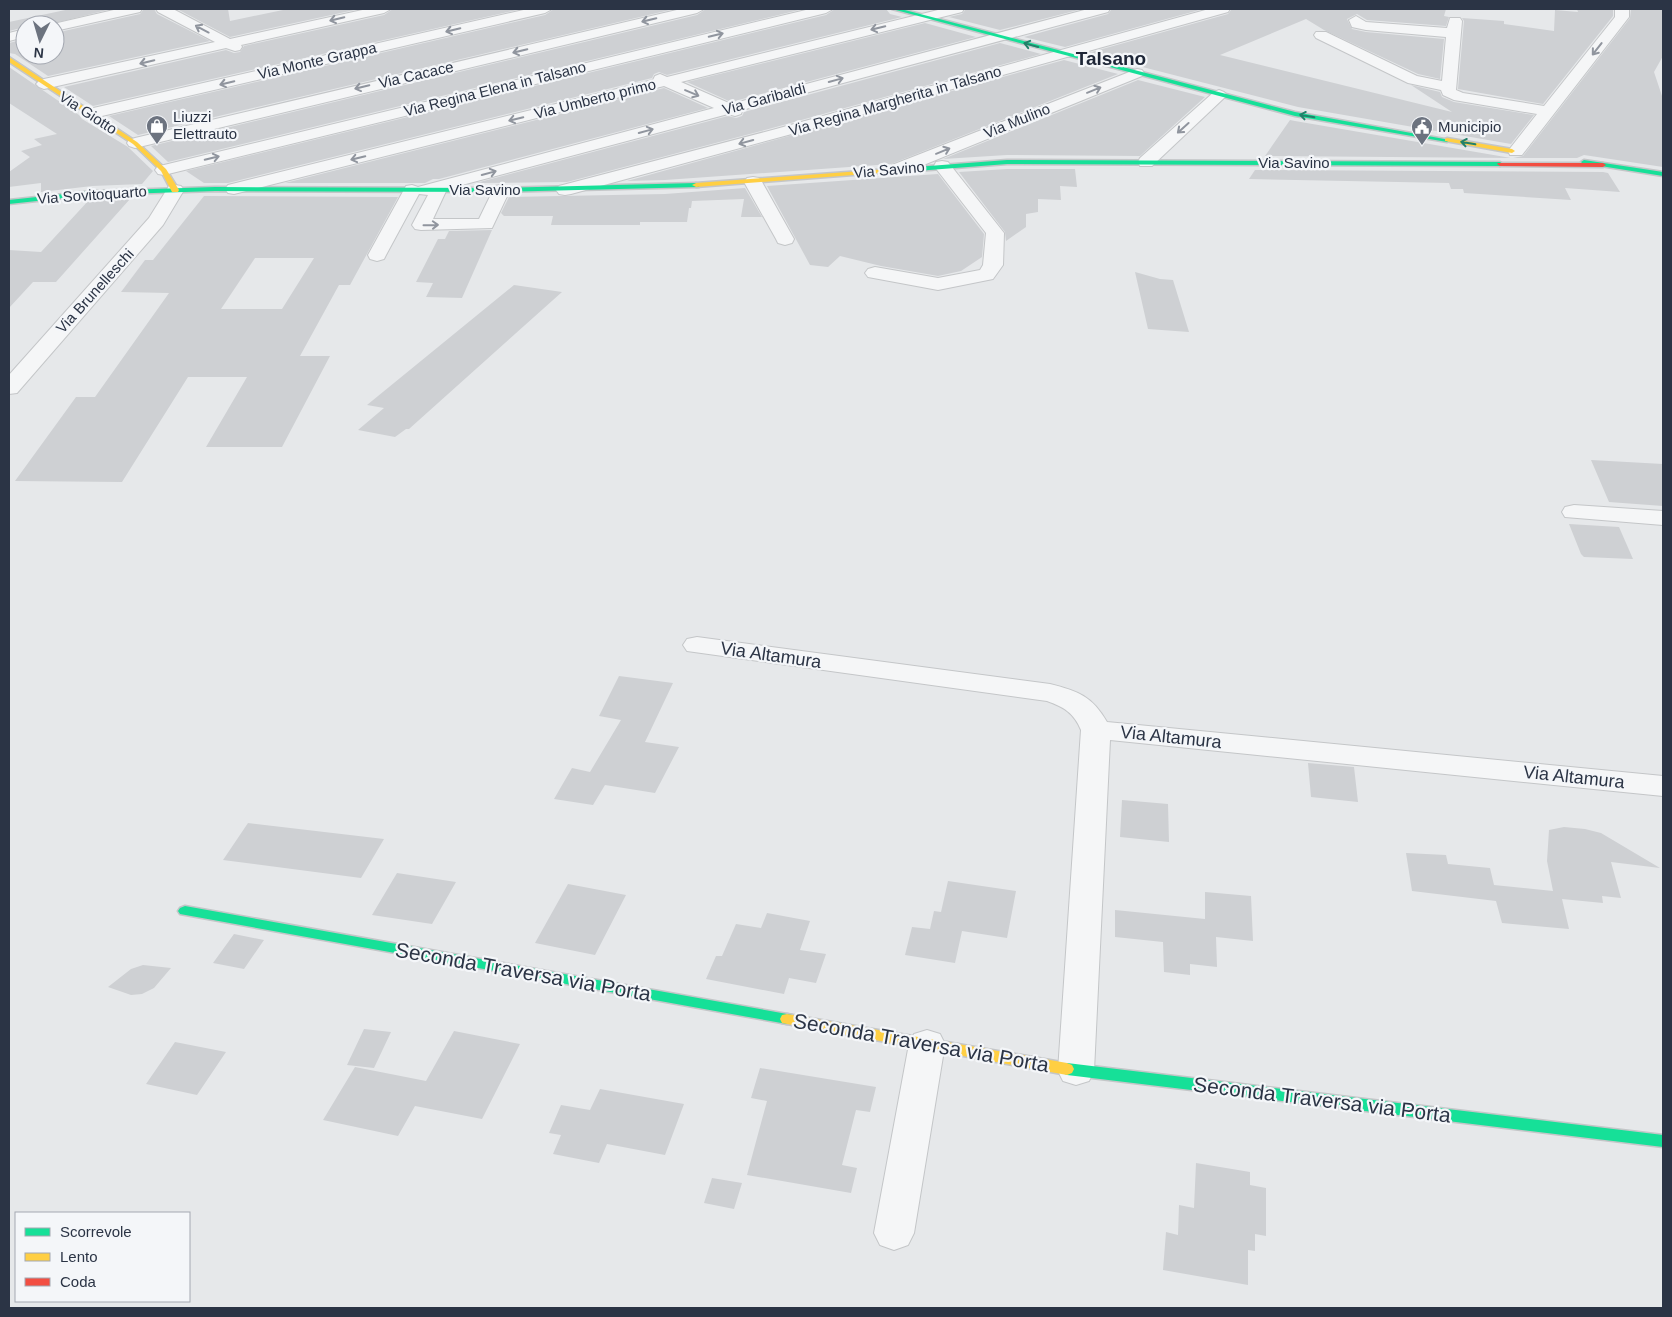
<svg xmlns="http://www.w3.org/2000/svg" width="1672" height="1317" font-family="Arial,sans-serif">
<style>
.building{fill:#ced0d3;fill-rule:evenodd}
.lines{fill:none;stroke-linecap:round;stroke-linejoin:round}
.street-casing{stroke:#c4c6c8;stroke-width:2}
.fast-casing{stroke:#c4c6c8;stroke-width:3}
.slow-casing{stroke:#c4c6c8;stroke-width:3}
.jam-casing{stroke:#c4c6c8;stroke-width:3}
.street{fill:#f5f6f7;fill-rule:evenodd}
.fast{fill:#16e098;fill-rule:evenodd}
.slow{fill:#ffcf43;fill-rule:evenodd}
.jam{fill:#f24e42;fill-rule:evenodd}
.oneway{stroke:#90959e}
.oneway2{stroke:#22816a}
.labels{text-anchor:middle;stroke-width:4.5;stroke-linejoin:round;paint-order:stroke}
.far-street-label{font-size:15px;fill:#2b3445;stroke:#f4f6f9}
.far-poi-label{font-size:15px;fill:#2b3445;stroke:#f4f6f9;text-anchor:start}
.street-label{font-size:18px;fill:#2b3445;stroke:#f4f6f9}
.far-district-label{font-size:19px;font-weight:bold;fill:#1d2536;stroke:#f4f6f9}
.near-street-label{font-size:21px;fill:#2b3445;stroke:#f4f6f9}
</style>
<rect width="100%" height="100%" fill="#e6e8ea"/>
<path class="building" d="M70 9H111L47 25H25V27L9 31V22Z
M144 9H154L157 14 210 41 48 76 15 54 9 53V43L25 39V55H55V33L140 14Z
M177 9H228L230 21 283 10 359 9 230 37Z
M393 9H521L93 106 64 87 226 50 234 53 240 52 244 46 384 15Z
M554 9H674L138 135 109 116 545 15Z
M706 9H803L168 162 151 146 697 15Z
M835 9H886L890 14 902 17 667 75 659 72 654 74 652 78 228 183H204L186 171 826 15Z
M966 9H1082L1000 30 949 17 962 14Z
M1112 9H1203L1065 47 1024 37 1108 14Z
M1232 9H1446L1444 16 1449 17 1446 26 1367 20 1357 14 1347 19 1352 29 1366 32 1444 39 1440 79 1418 74 1324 30 1306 19 1220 55 1452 112 1411 85 1440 92 1442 97 1454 102 1534 115 1511 144 1298 107 1088 53 1228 14Z
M1577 9H1613V16L1543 104 1458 89 1464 21 1462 18 1504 21V24L1554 31 1555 10 1578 12Z
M1631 9 1663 10V56L1654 72 1663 99V167L1584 155 1577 158H1513L1523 156 1630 18Z
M925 23 976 37 731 102 687 82Z
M1000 43 1041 54 776 127 567 182 476 183 728 116 736 118 742 116 744 112Z
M1064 60 1118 74 891 164 665 180 627 181Z
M9 67 79 115 82 119 128 147 153 171 142 184 92 186 41 192V183L9 187V172L30 157 21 151 42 145 34 139 57 134 9 103Z
M1138 80 1205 97 1140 156 1007 155 943 159Z
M664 88 708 108 439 179H433L425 183H285Z
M1290 120 1295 121 1511 158 1265 156Z
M1007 169H1075L1077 187 1060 186 1061 200 1038 199V212L1026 214V227L1006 241 1005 232 959 172Z
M1255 170 1603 172 1608 173 1620 192 1565 188 1571 200 1464 193 1463 189H1451L1449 183 1249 179Z
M938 174 984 234 982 257 961 271 938 276 881 266 840 256 828 267 810 265 767 186Z
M745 188 762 217H741L744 199 692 201 691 208H689L687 222H640V225H551L553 216H504L501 213 509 197 665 194Z
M204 196 398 197 350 285H339L300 356H330L282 447H206L247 377H188L122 482 15 481 76 397H95L169 293 121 292 145 260H153ZM255 258H314L282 309H221Z
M130 199 56 282H33L9 308V250L41 252 89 200Z
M492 230 462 298 426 297 433 283 416 282 438 239H445L449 231Z
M1135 272 1160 279 1173 280 1189 332 1148 329Z
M514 285 562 292 409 429H406L395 437 358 430 384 408 367 405Z
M1591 460 1663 464V506L1609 502Z
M1569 524 1619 527 1633 559 1584 557 1581 554Z
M619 676 673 683 645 742 679 747 655 793 605 785 593 805 554 799 572 768 590 772 621 720 599 716Z
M1308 763 1354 767 1358 802 1311 797Z
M1122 800 1168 804 1169 842 1120 837Z
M248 823 384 839 361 878 223 860Z
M1564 827 1585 829 1601 833 1660 868 1611 862 1621 898 1602 896 1603 903 1562 899 1569 929 1502 923 1496 901 1412 891 1406 853 1446 855 1448 864 1490 868 1494 885 1553 891 1547 861 1549 830Z
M397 873 456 882 432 924 372 915Z
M948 881 1016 891 1007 938 962 931 955 963 905 955 912 927 930 929 934 911 941 912Z
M568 884 626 895 595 955 535 943Z
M1205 892 1251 896 1253 941 1216 937 1217 967 1190 964V975L1164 972 1163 942 1115 937V910L1205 919Z
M767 913 810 921 800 950 826 954 816 983 789 978 784 994 706 979 716 956H722L736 924 761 928Z
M234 934 264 940 244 969 213 963Z
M143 965 171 968 154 988 142 994 131 995 108 987 131 969Z
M364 1029 391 1032 374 1068 347 1065Z
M454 1031 520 1044 482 1119 415 1106 398 1136 323 1120 355 1067 426 1081Z
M175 1042 226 1052 197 1095 146 1084Z
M760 1068 876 1087 870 1112 856 1110 842 1165 857 1168 851 1193 747 1175 767 1101 751 1098Z
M600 1089 684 1104 665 1155 607 1144 599 1163 553 1154 561 1135 549 1133 561 1105 590 1110Z
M1196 1163 1250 1172V1185L1266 1188V1236L1255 1234V1251L1248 1250V1285L1163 1270 1166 1232 1178 1235 1179 1205 1194 1208Z
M712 1178 742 1183 734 1209 704 1203Z"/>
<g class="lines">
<g class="street-casing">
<path id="street" d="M118 9H142L140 12 55 31V25H49Z
M156 9H173L230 39 367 9H391L384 13 241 45 242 47 240 50 235 51 226 48 44 89 39 87 36 84 39 81 44 79 215 42 158 12Z
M528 9H552L545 13 89 119 83 117 81 114 83 111 89 109Z
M681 9H704L697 13 135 148 129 146 127 143 129 140 135 138Z
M810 9H833L826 13 164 175 158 174 155 170 158 166 164 165Z
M942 9H964L962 12 681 82 731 104 1088 9H1110L1108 12 742 110 741 114 735 116 728 114 447 189 433 219H479L495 186 501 185 507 186 510 190 492 228 421 230 415 229 412 225 428 195 419 194 386 255 384 259 377 261 370 259 368 255 406 186 412 185 418 187 714 108 664 86 234 194 228 193 225 189 228 185 653 80 655 76 660 74 667 77Z
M1209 9H1230L1228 12 788 135 571 194 565 195 559 194 556 190 559 186 776 129Z
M1615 9H1629V17L1522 155H1510L1508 151 1537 114 1454 100 1443 95 1441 90 1408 83 1316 38 1314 35 1316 32H1326L1417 76 1442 81 1446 37 1366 30 1352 27 1349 20 1356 16 1366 22 1447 28 1450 18H1460L1462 21 1456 90 1463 93 1544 106 1615 17Z
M25 29V37L9 41V33Z
M1137 69 1142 70 1144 73 1142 76 904 173H892L890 169 892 165Z
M1219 90 1224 92 1227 95 1224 98 1152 166H1140L1138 162 1140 158 1214 92Z
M942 161 948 162 1004 233 1003 265 993 279 938 290 868 277 865 273 868 269 875 267 938 278 980 270 983 265 986 233 934 166 936 162Z
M753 177 759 178 762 182 794 239 792 243 785 245 778 243 776 239 744 182 747 178Z
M175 185 181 186 184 190 163 225 17 393 9 394V375L149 218 169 186Z
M1574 505 1663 511V525L1565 517 1562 512 1565 507Z
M697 637 1050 684C1078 691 1092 696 1107 722L1663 776V796L1110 740 1094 1071 1089 1081 1076 1085 1063 1081 1058 1071 1081 730C1074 713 1064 707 1047 701L687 651 683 645 687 639Z
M927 1030 940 1034 945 1044 914 1233 908 1245 894 1250 880 1245 874 1233 909 1044 914 1034Z"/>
</g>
<g class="fast-casing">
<path id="fast" d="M892 9H901L1295 112 1450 140 1447 142 1295 116Z
M1007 160 1500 162 1503 164 1500 166 1007 164 916 171 913 169 916 167Z
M1584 160 1663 172V176L1582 163 1581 162Z
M696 183 700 185 699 187 501 192 215 191 92 195 9 204V200L92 191 215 187 501 188Z
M185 906 787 1014 792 1015 794 1019 792 1023 787 1024 180 914 178 911 180 908Z
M1067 1063 1663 1135V1147L1067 1075 1062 1073 1060 1069 1062 1065Z"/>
</g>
<g class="slow-casing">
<path id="slow" d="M9 57 137 142 166 169 179 190 178 192H172L161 171 133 144 9 62Z
M1447 138 1512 149 1515 151 1512 153 1445 141V139Z
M916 167 918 168V170L696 187 692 185 696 183Z
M787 1014 1067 1063 1072 1065 1074 1069 1072 1073 1067 1075 787 1024 782 1023 780 1019 782 1015Z"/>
</g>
<g class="jam-casing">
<path id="jam" d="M1498 163H1603L1606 165 1603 167 1500 166 1497 164Z"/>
</g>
<use href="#street" class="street"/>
<use href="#fast" class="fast"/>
<use href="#slow" class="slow"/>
<use href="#jam" class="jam"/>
</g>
<defs><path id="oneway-shaft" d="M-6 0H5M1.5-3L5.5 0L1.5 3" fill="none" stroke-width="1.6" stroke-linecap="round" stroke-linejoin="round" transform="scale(1.25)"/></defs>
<g class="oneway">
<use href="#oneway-shaft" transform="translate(337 19) rotate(167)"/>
<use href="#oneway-shaft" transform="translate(649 20) rotate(167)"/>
<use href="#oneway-shaft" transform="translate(878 28) rotate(166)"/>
<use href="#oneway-shaft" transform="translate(202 29) rotate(-152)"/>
<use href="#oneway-shaft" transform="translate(453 30) rotate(167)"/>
<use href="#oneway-shaft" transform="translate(716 35) rotate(-14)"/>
<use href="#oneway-shaft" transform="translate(1597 49) rotate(128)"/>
<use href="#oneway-shaft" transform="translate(520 51) rotate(167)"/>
<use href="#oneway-shaft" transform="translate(147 62) rotate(167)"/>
<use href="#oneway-shaft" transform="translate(836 80) rotate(-15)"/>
<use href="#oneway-shaft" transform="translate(227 83) rotate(167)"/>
<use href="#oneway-shaft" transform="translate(362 87) rotate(167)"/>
<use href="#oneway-shaft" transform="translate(1094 90) rotate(-22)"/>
<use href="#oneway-shaft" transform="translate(692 93) rotate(23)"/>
<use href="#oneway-shaft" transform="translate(516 119) rotate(166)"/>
<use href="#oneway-shaft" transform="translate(1183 128) rotate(138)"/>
<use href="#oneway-shaft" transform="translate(646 131) rotate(-15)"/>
<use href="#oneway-shaft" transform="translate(746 142) rotate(165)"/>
<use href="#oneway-shaft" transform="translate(943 151) rotate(-22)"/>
<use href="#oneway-shaft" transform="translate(212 158) rotate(-14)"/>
<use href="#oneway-shaft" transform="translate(358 158) rotate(166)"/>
<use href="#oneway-shaft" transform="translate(489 173) rotate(-15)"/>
<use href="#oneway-shaft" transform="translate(431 225) rotate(-1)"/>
</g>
<g class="oneway2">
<use href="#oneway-shaft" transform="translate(1031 45) rotate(-165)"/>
<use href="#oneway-shaft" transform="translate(1307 116) rotate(-170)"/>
<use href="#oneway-shaft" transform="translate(1468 143) rotate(-170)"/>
</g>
<defs>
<g id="shop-pin" transform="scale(1.125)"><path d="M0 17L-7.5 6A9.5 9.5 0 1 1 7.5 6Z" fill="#6c737f" stroke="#f4f6f9"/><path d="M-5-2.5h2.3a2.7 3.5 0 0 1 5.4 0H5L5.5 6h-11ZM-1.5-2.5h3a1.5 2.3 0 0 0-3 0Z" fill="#fff"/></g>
<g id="civic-pin" transform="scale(1.125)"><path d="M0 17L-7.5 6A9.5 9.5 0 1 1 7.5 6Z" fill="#6c737f" stroke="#f4f6f9"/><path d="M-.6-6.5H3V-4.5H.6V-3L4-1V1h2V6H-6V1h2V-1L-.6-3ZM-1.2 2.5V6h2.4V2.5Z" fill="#fff"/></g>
</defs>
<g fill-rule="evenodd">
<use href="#shop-pin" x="157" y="126"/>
<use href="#civic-pin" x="1422" y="127"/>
</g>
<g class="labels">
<g class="far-street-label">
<text transform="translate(317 61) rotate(-13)" y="5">Via Monte Grappa</text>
<text transform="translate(416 75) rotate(-13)" y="5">Via Cacace</text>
<text transform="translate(495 89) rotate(-14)" y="5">Via Regina Elena in Talsano</text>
<text transform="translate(595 99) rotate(-14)" y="5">Via Umberto primo</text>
<text transform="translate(764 99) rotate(-15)" y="5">Via Garibaldi</text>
<text transform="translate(895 101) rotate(-16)" y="5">Via Regina Margherita in Talsano</text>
<text transform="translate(88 113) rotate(33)" y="5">Via Giotto</text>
<text transform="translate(1017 121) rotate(-22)" y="5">Via Mulino</text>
<text x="1294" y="168">Via Savino</text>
<text transform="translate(889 170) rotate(-5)" y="5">Via Savino</text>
<text x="485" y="195">Via Savino</text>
<text transform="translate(92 195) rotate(-4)" y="5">Via Sovitoquarto</text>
<text transform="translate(95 291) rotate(-48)" y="5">Via Brunelleschi</text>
</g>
<g class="far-poi-label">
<text x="173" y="122">Liuzzi<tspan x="173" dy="17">Elettrauto</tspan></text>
<text x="1438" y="132">Municipio</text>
</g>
<g class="street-label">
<text transform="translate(771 655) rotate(8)" y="6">Via Altamura</text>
<text transform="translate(1171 737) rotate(6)" y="6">Via Altamura</text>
<text transform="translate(1574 777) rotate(6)" y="6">Via Altamura</text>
</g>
<g class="far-district-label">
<text x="1111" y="65">Talsano</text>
</g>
<g class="near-street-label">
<text transform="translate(523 972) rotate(10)" y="7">Seconda Traversa via Porta</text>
<text transform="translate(921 1043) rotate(10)" y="7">Seconda Traversa via Porta</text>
<text transform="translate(1322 1100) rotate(7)" y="7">Seconda Traversa via Porta</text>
</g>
</g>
<rect width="1672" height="1317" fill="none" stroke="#2b3445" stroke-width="20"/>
<rect x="15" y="1212" width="175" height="90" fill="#f4f6f9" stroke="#a4a8b1"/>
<rect x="25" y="1228" width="25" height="8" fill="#16e098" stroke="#a4a8b1"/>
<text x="60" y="1237" font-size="15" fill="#2b3445">Scorrevole</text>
<rect x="25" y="1253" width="25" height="8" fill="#ffcf43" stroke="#a4a8b1"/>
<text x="60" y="1262" font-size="15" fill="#2b3445">Lento</text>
<rect x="25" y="1278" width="25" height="8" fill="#f24e42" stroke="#a4a8b1"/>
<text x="60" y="1287" font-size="15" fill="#2b3445">Coda</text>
<g transform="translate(40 40) rotate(185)"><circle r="24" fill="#f4f6f9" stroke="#a4a8b1"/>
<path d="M0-4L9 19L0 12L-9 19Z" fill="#6c737f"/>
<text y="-8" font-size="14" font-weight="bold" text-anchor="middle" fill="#2b3445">N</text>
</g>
</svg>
